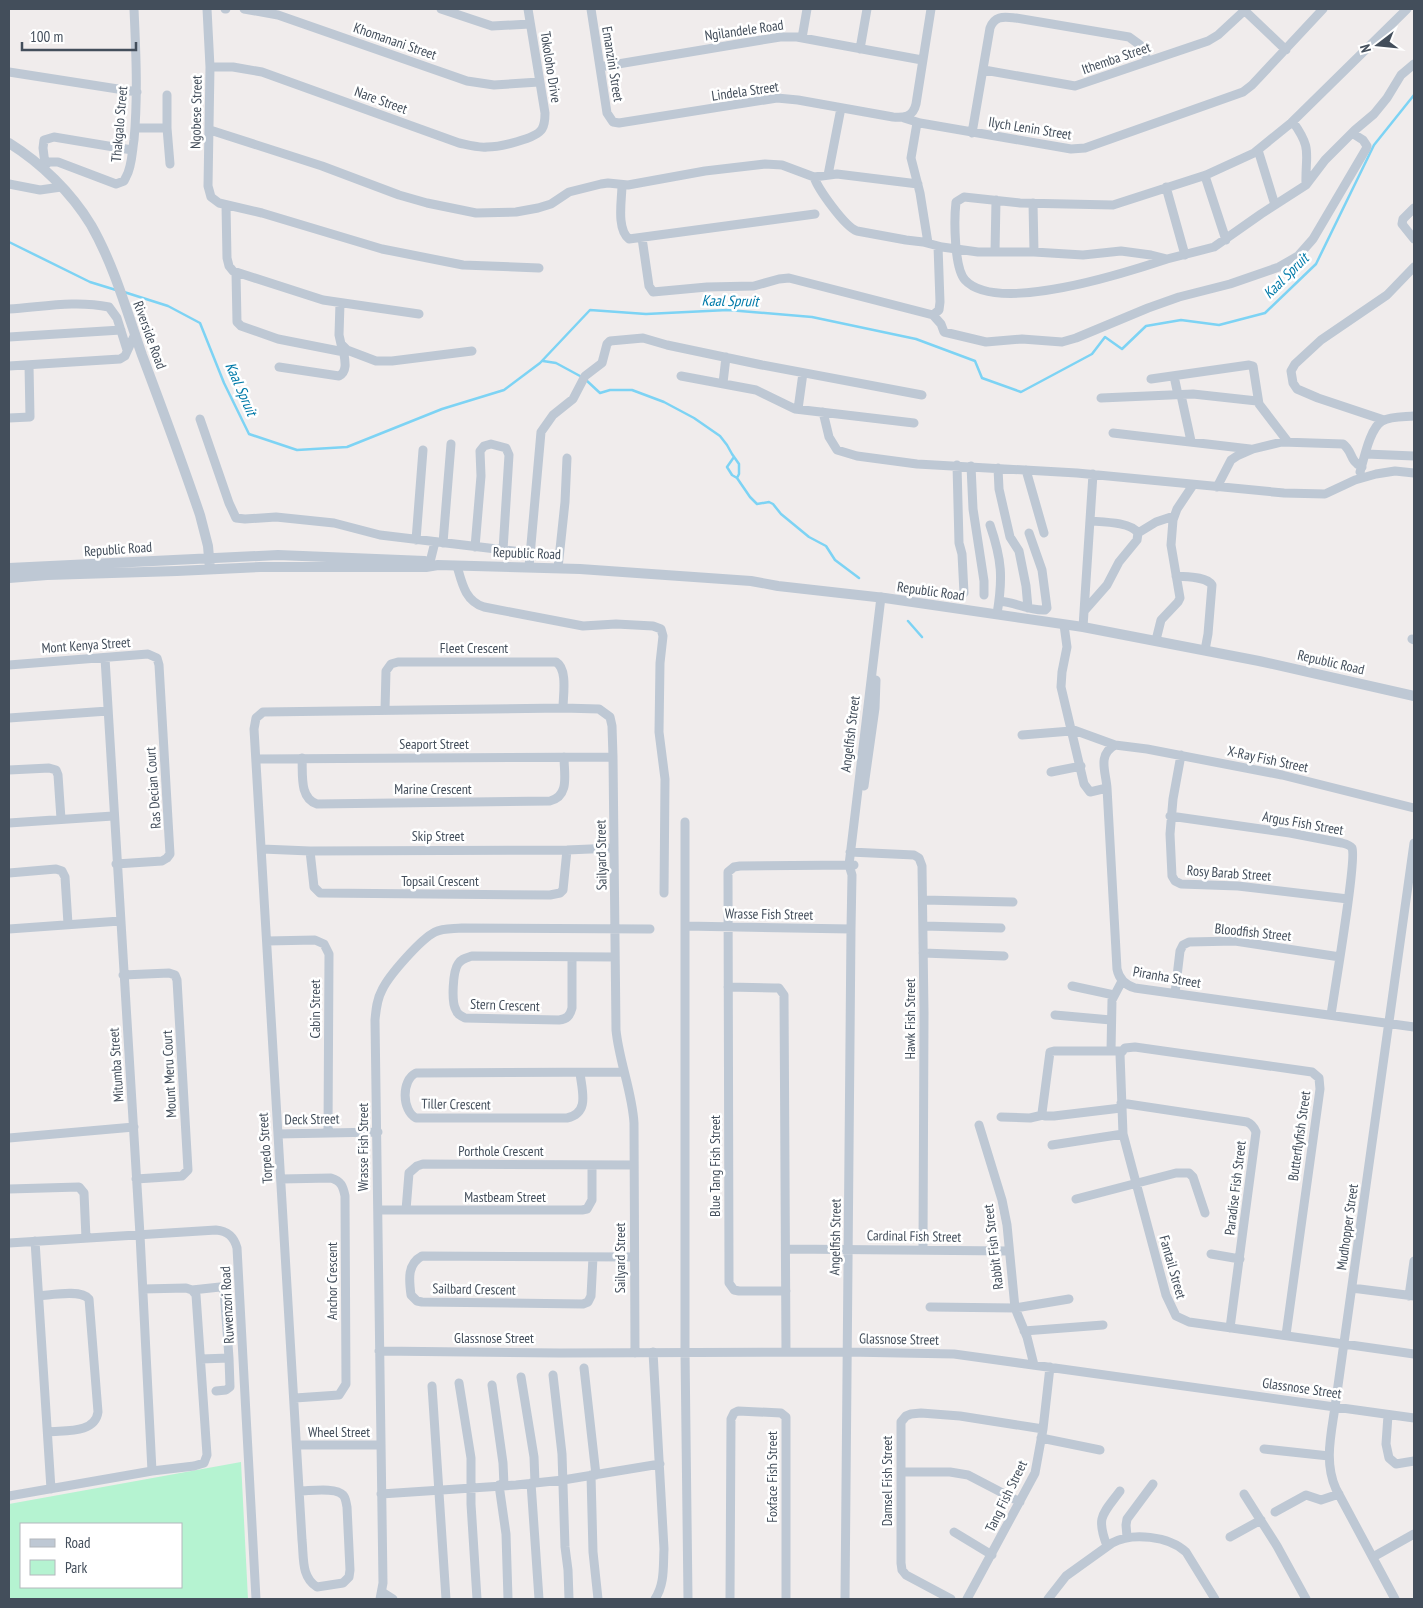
<svg xmlns="http://www.w3.org/2000/svg" width="1423" height="1608" font-family="'PT Sans Narrow',sans-serif">
<style>
.green{fill:#b5f3d1;fill-rule:evenodd}
.lines{fill:none;stroke-linecap:round;stroke-linejoin:round}
.stream{stroke:#7dd3f4;stroke-width:2.5}
.minor{stroke:#bec8d4;stroke-width:9}
.tertiary{stroke:#bec8d4;stroke-width:10}
.labels{text-anchor:middle;stroke-width:5;stroke-linejoin:round;paint-order:stroke}
.street-label{font-size:14px;fill:#434e5b;stroke:#fff}
.water-label{font-size:15px;font-style:italic;fill:#017aa9;stroke:#fff}
</style>
<rect width="100%" height="100%" fill="#f0ecec"/>
<path class="green" d="M241 1462 248 1599H9V1504ZM21 1524H181V1587H21Z"/>
<g class="lines">
<path class="stream" d="M9 242 90 282 116 290
M124 292 168 306 200 323 224 383 249 434 297 450 347 447 442 409 504 390 540 363 590 310 646 314 728 310 812 317 916 339 975 361 982 378 1021 392 1092 354 1105 337 1122 349 1146 326 1181 320 1219 325 1265 313 1316 264 1374 145 1414 95
M543 361 556 363 580 376
M586 380 600 393 610 390H632L664 402 694 418 720 436 727 445 732 454 739 464V474L737 478 750 497 757 504 769 502 773 504 781 514 809 537 826 546 835 560 859 578
M734 457 727 467 732 475 737 478
M908 621 922 637"/>
<path class="minor" d="M207 9 210 67 208 186 211 197 219 203 262 213 382 249 463 265 539 268
M225 9H226
M244 9 278 15 467 81 494 85 539 82
M441 9 492 26 530 24
M591 9 607 113 613 122 619 123 777 98 798 100 893 117C904 118 913 117 916 104L931 9
M1243 9 1286 50
M802 38 807 9
M860 49 867 9
M210 67H233L262 72 459 143C468 145 477 148 487 147 499 147 536 139 542 129 545 124 545 119 545 113L528 9
M600 67 780 37H797L922 60
M984 70 1075 86 1208 41 1218 35 1245 10
M9 72 137 92
M167 95V128
M904 118 920 123 1071 149 1085 148 1243 92 1252 85 1323 9
M1293 122C1313 150 1305 153 1306 185
M917 123 911 158 920 193 928 243
M135 128H167L170 164
M210 130 322 166 399 195 427 203 476 213 516 212 538 208 551 204 569 192 601 184 608 183 628 185 705 171 765 164 782 165 814 177 837 174 918 184
M972 133 990 28C995 15 1004 17 1016 18L1129 37 1140 45 1148 61
M1258 150 1275 205
M45 164 43 148 44 140 54 137 132 150
M42 167 49 162H58L116 184 124 181 126 177C132 167 132 152 134 140 138 96 136 53 134 9
M828 175 841 108
M1205 176 1226 240
M814 177C818 189 845 227 857 231L906 240 923 242 942 247 978 252H1034L1083 255 1121 251 1151 255 1167 259 1214 247 1261 214 1306 185 1325 160 1355 130 1374 114 1387 98 1401 75 1414 64
M9 184 40 190 61 187
M622 185C622 199 616 229 629 239L815 214
M1166 187 1185 255
M1033 203 1034 252
M226 205 227 258 229 266 233 271 323 300 419 314
M1414 208 1403 219 1402 224 1414 239
M642 238 649 286 653 292 707 287 754 286 779 279 789 278 933 315 941 324 944 332 986 342 1022 339 1062 342 1076 338 1148 308 1179 297 1230 284 1279 267 1298 256 1313 239 1366 149 1367 146 1363 140 1352 133
M995 252 996 200
M1167 259C1128 272 997 315 965 280 954 268 954 219 956 202L964 197 1020 203 1113 205 1206 175 1254 153 1291 123 1407 9
M236 273 237 322 241 326 278 339 344 352
M340 303 339 335 341 344 347 350 376 361H392L472 351
M9 309C42 307 75 300 109 307L117 318 127 350
M933 315 939 310 940 302 938 246
M9 337 121 330
M9 366 120 359 125 356 135 334
M279 367 339 376C349 371 344 357 343 348
M681 376 756 390 795 409 914 423
M1174 376 1178 395
M1151 379 1249 365 1253 366 1259 404 1288 442
M723 383 726 357
M1181 395 1191 441
M1101 398 1193 394 1257 401
M798 409 803 373
M823 412 829 437 837 450 857 456 917 464 1077 473 1284 493 1325 494 1355 480 1376 474 1395 471 1414 473
M9 418 30 417 29 365
M200 419 229 503 236 518 245 519 276 517 334 523 380 535 530 553
M1384 420 1318 398 1297 389 1293 383 1291 371 1295 364 1321 340 1387 295 1414 267
M1113 433 1250 449
M1366 454 1414 456
M957 465 959 543 962 554 964 593
M971 466 973 509 984 581V595
M998 468 999 489 1010 537 1019 551 1026 586 1028 608
M1026 470 1044 533
M1360 472C1364 459 1370 428 1382 421 1391 416 1404 417 1414 416
M1217 487 1231 460 1237 456 1253 449 1282 442 1343 444C1353 451 1349 461 1362 467
M1090 521C1103 522 1131 522 1138 533
M990 525C1002 560 1003 578 997 614
M416 540 423 450
M443 543 451 444
M475 547 481 476 480 451 484 446 491 444 506 448 509 455 503 550
M430 562 435 542
M457 566C462 583 465 601 484 607L583 626 616 624 653 626 661 629 663 636 660 663 659 732 665 779 664 893
M529 567 541 432 553 415 573 399 585 376 602 363 607 344 610 341 643 338 667 345 762 365 922 395
M558 568 565 502 567 458
M1176 576C1186 577 1206 576 1212 585L1208 634 1205 650
M999 601C1015 602 1029 611 1045 610L1047 608 1042 570 1029 533
M1085 610 1107 585 1119 562 1137 540 1138 533 1156 522 1174 516
M1064 625 1067 647 1062 672 1061 687 1084 784 1090 792 1107 788
M1083 627 1093 474
M1412 639 1414 640
M1156 640 1161 620 1178 602 1180 598 1171 545 1173 520 1177 509 1193 485
M105 658 140 1235 152 1471
M9 665 148 654 157 658 159 665 170 854 167 858 162 861 116 864
M385 710 386 671 391 664 398 662H556C568 669 563 696 563 708
M9 718 108 711
M1071 729 1115 745 1147 749 1282 775 1414 808
M1022 735 1071 731
M1115 745C1097 755 1106 772 1107 788L1117 969C1119 979 1125 985 1135 988L1414 1027
M1181 755 1173 799 1170 834 1172 876 1175 881 1181 884 1238 886 1348 899
M302 758C303 774 299 798 317 804L550 801C570 796 564 774 564 757
M256 759 613 757
M9 770 49 768 56 770 58 775 61 819
M1051 772 1081 766
M864 786 875 708 876 680
M1170 816 1290 833 1342 843C1346 844 1350 845 1352 848 1357 859 1334 993 1331 1015
M685 822V1351L688 1599
M9 823 113 816
M262 849 310 851 567 850 614 848
M310 851 314 887 320 893 550 895 560 893 563 890 567 850
M850 852 914 855 919 858 922 866 924 1013 923 1250
M9 873 56 869 62 871 65 877 68 924
M923 900 1013 902
M685 926 851 929
M923 926 1001 928
M9 929 120 921
M267 941 315 940 324 944 329 954 328 1132
M923 953 1004 956
M572 957V1008C570 1016 567 1019 559 1020L465 1018C461 1016 457 1014 456 1010 451 1002 453 971 458 964 461 959 466 958 472 956L614 957
M123 975 169 973 175 975 177 980 188 1170 182 1176 136 1179
M1072 986 1114 995
M728 987 774 988H779L784 995 786 1352
M1175 993 1180 951 1183 945 1189 942 1235 941 1340 957
M1055 1015 1111 1020
M1111 1051 1112 1000 1122 981
M1121 1051H1054L1050 1052 1042 1113 1045 1116H1054L1121 1108
M580 1073C582 1091 590 1113 567 1118H416C402 1111 401 1080 416 1073L624 1072
M1121 1103 1247 1122C1252 1124 1254 1127 1256 1132L1230 1328
M1001 1117 1030 1118 1043 1115
M979 1125 1002 1200 1007 1225 1015 1308 1027 1337 1034 1365
M278 1134 378 1132
M9 1138 134 1127
M1052 1145 1123 1134
M281 1179 331 1178C341 1181 343 1186 345 1196L346 1384 339 1395 295 1398
M9 1189 79 1187 84 1193 86 1238
M1076 1199 1176 1173H1189L1193 1177 1205 1213
M378 1210H582L587 1209 592 1200V1165
M406 1210 409 1173 417 1166 423 1164 634 1165
M35 1241 51 1489
M9 1243 216 1230C228 1231 234 1237 237 1248L256 1599
M786 1249 1009 1251
M1211 1254 1240 1259
M593 1257 591 1296 588 1302 583 1304 422 1302 417 1301 411 1295C409 1280 407 1264 422 1256L634 1257
M1352 1288 1414 1296
M192 1290 220 1287 224 1290 229 1358
M786 1291H739L734 1290 729 1283 728 872 734 867 740 866 854 865
M39 1296C52 1295 81 1289 89 1299L98 1412C95 1434 64 1430 48 1432
M1409 1296 1414 1261
M930 1307 1015 1308 1069 1299
M1024 1331 1103 1325
M1286 1335 1320 1089 1319 1078 1312 1072 1298 1070 1135 1047 1125 1048 1120 1054 1123 1134 1166 1295 1176 1316 1189 1322 1414 1354
M379 1351 560 1353 847 1352 954 1354 1414 1418
M653 1352 664 1549C663 1566 665 1584 655 1599
M201 1359 229 1358 230 1387 226 1390 216 1391
M584 1368 596 1475
M553 1375 562 1454 565 1547 568 1570 569 1599
M521 1377 534 1457 535 1483
M459 1383 471 1458V1504L477 1599
M492 1385 503 1463 504 1485
M432 1386 446 1599
M1388 1415 1386 1444 1389 1458 1396 1464 1414 1461
M1041 1438 1100 1450
M297 1445H381
M1264 1449 1329 1456
M901 1472H950L968 1475 1020 1502
M591 1475 593 1552 598 1599
M531 1483 539 1599
M499 1485 506 1534 508 1599
M300 1491C310 1491 336 1487 343 1495 346 1498 346 1503 347 1507L350 1570 349 1577 343 1583 317 1587C301 1577 304 1558 302 1540L254 729 256 718 263 712 563 708 599 709 610 717 612 726 613 757 616 1030C619 1061 632 1091 634 1123L635 1353
M381 1494 516 1485 563 1480 660 1464
M1244 1494 1277 1546 1306 1599
M9 1496 152 1471 194 1466 204 1463 207 1455 196 1295 192 1290 186 1288 143 1289
M1275 1512 1306 1495 1321 1500 1339 1494
M954 1532 992 1555
M1127 1537 1126 1525 1127 1519 1153 1484
M1230 1537 1261 1520
M1107 1546C1096 1517 1102 1515 1120 1491
M1373 1557 1414 1534
M382 1592 393 1599
M380 1599 383 1583 375 1020C376 1009 377 999 382 990 389 975 421 939 435 932 443 928 452 929 462 928L650 929
M730 1599 731 1419 734 1413 738 1411 781 1413 786 1417V1599
M845 1599 851 929 852 875 849 865 881 597
M951 1599 906 1575 902 1570 901 1563V1422L906 1416 911 1414 921 1413 960 1416 1043 1429
M967 1599 1035 1473 1043 1429 1050 1367
M1048 1599 1066 1576 1112 1543C1132 1532 1169 1536 1186 1552L1215 1599
M1395 1599 1336 1489C1324 1463 1331 1435 1335 1407L1414 843"/>
<path class="tertiary" d="M9 143C41 163 71 192 91 225 114 265 127 312 142 355 162 408 182 462 200 515L208 546 210 569
M9 568 278 555 425 561
M9 578 47 575 177 571 260 567H426L438 565 580 569 751 581 778 586 885 598 1083 627 1259 661 1414 696"/>
</g>
<g class="labels">
<g class="street-label">
<text transform="translate(744 30) rotate(-8)" y="5">Ngilandele Road</text>
<text transform="translate(395 41) rotate(19)" y="5">Khomanani Street</text>
<text transform="translate(1116 58) rotate(-19)" y="5">Ithemba Street</text>
<text transform="translate(613 64) rotate(81)" y="5">Emanzini Street</text>
<text transform="translate(551 67) rotate(81)" y="5">Tokoloho Drive</text>
<text transform="translate(745 91) rotate(-8)" y="5">Lindela Street</text>
<text transform="translate(381 100) rotate(20)" y="5">Nare Street</text>
<text transform="translate(196 112) rotate(-89)" y="5">Ngobese Street</text>
<text transform="translate(119 124) rotate(-85)" y="5">Thakgalo Street</text>
<text transform="translate(1030 128) rotate(9)" y="5">Ilych Lenin Street</text>
<text transform="translate(150 335) rotate(70)" y="5">Riverside Road</text>
<text transform="translate(118 549) rotate(-4)" y="5">Republic Road</text>
<text transform="translate(527 553) rotate(2)" y="5">Republic Road</text>
<text transform="translate(931 591) rotate(8)" y="5">Republic Road</text>
<text transform="translate(86 645) rotate(-4)" y="5">Mont Kenya Street</text>
<text x="474" y="653">Fleet Crescent</text>
<text transform="translate(1331 662) rotate(13)" y="5">Republic Road</text>
<text transform="translate(850 734) rotate(-83)" y="5">Angelfish Street</text>
<text x="434" y="749">Seaport Street</text>
<text transform="translate(1268 759) rotate(12)" y="5">X-Ray Fish Street</text>
<text transform="translate(153 788) rotate(-94)" y="5">Ras Decian Court</text>
<text x="433" y="794">Marine Crescent</text>
<text transform="translate(1303 823) rotate(10)" y="5">Argus Fish Street</text>
<text x="438" y="841">Skip Street</text>
<text transform="translate(601 855) rotate(-91)" y="5">Sailyard Street</text>
<text transform="translate(1229 873) rotate(4)" y="5">Rosy Barab Street</text>
<text x="440" y="886">Topsail Crescent</text>
<text transform="translate(769 914) rotate(1)" y="5">Wrasse Fish Street</text>
<text transform="translate(1253 932) rotate(6)" y="5">Bloodfish Street</text>
<text transform="translate(1167 977) rotate(10)" y="5">Piranha Street</text>
<text transform="translate(505 1005) rotate(2)" y="5">Stern Crescent</text>
<text transform="translate(315 1009) rotate(-90)" y="5">Cabin Street</text>
<text transform="translate(910 1019) rotate(-90)" y="5">Hawk Fish Street</text>
<text transform="translate(116 1065) rotate(-94)" y="5">Mitumba Street</text>
<text transform="translate(169 1074) rotate(-93)" y="5">Mount Meru Court</text>
<text transform="translate(456 1104) rotate(1)" y="5">Tiller Crescent</text>
<text transform="translate(312 1119) rotate(-1)" y="5">Deck Street</text>
<text transform="translate(1299 1136) rotate(-82)" y="5">Butterflyfish Street</text>
<text transform="translate(363 1147) rotate(-90)" y="5">Wrasse Fish Street</text>
<text transform="translate(265 1148) rotate(-94)" y="5">Torpedo Street</text>
<text x="501" y="1156">Porthole Crescent</text>
<text transform="translate(715 1166) rotate(-90)" y="5">Blue Tang Fish Street</text>
<text transform="translate(1235 1188) rotate(-83)" y="5">Paradise Fish Street</text>
<text x="505" y="1202">Mastbeam Street</text>
<text transform="translate(1347 1227) rotate(-82)" y="5">Mudhopper Street</text>
<text transform="translate(914 1236) rotate(1)" y="5">Cardinal Fish Street</text>
<text transform="translate(835 1237) rotate(-89)" y="5">Angelfish Street</text>
<text transform="translate(993 1247) rotate(-97)" y="5">Rabbit Fish Street</text>
<text transform="translate(620 1258) rotate(-90)" y="5">Sailyard Street</text>
<text transform="translate(1173 1267) rotate(74)" y="5">Fantail Street</text>
<text transform="translate(332 1281) rotate(-90)" y="5">Anchor Crescent</text>
<text transform="translate(474 1289) rotate(1)" y="5">Sailbard Crescent</text>
<text transform="translate(227 1305) rotate(-93)" y="5">Ruwenzori Road</text>
<text x="494" y="1343">Glassnose Street</text>
<text transform="translate(899 1339) rotate(1)" y="5">Glassnose Street</text>
<text transform="translate(1302 1388) rotate(8)" y="5">Glassnose Street</text>
<text x="339" y="1437">Wheel Street</text>
<text transform="translate(772 1477) rotate(-90)" y="5">Foxface Fish Street</text>
<text transform="translate(887 1481) rotate(-90)" y="5">Damsel Fish Street</text>
<text transform="translate(1006 1496) rotate(-64)" y="5">Tang Fish Street</text>
</g>
<g class="water-label">
<text transform="translate(1286 276) rotate(-45)" y="5">Kaal Spruit</text>
<text transform="translate(730 301) rotate(1)" y="5">Kaal Spruit</text>
<text transform="translate(241 389) rotate(66)" y="5">Kaal Spruit</text>
</g>
</g>
<rect width="1423" height="1608" fill="none" stroke="#434e5b" stroke-width="20"/>
<rect x="20" y="1523" width="162" height="65" fill="#ffffff" stroke="#b4b8bd"/>
<rect x="30" y="1539" width="25" height="8" fill="#bec8d4" stroke="#b4b8bd"/>
<text x="65" y="1548" font-size="15" fill="#434e5b">Road</text>
<rect x="30" y="1560" width="25" height="15" fill="#b5f3d1" stroke="#b4b8bd"/>
<text x="65" y="1573" font-size="15" fill="#434e5b">Park</text>
<g transform="translate(1378 45) rotate(254)" stroke="#ffffff" stroke-width="4" paint-order="stroke">
<path d="M0-4L9 19L0 12L-9 19Z" fill="#434e5b"/>
<text y="-8" font-size="14" font-weight="bold" text-anchor="middle" fill="#434e5b">N</text>
</g>
<path d="M22 42v8h114v-8" fill="none" stroke="#434e5b" stroke-width="2.5"/>
<text x="30" y="42" font-size="15" fill="#434e5b" stroke="#ffffff" stroke-width="4" paint-order="stroke">100 m</text>
</svg>
